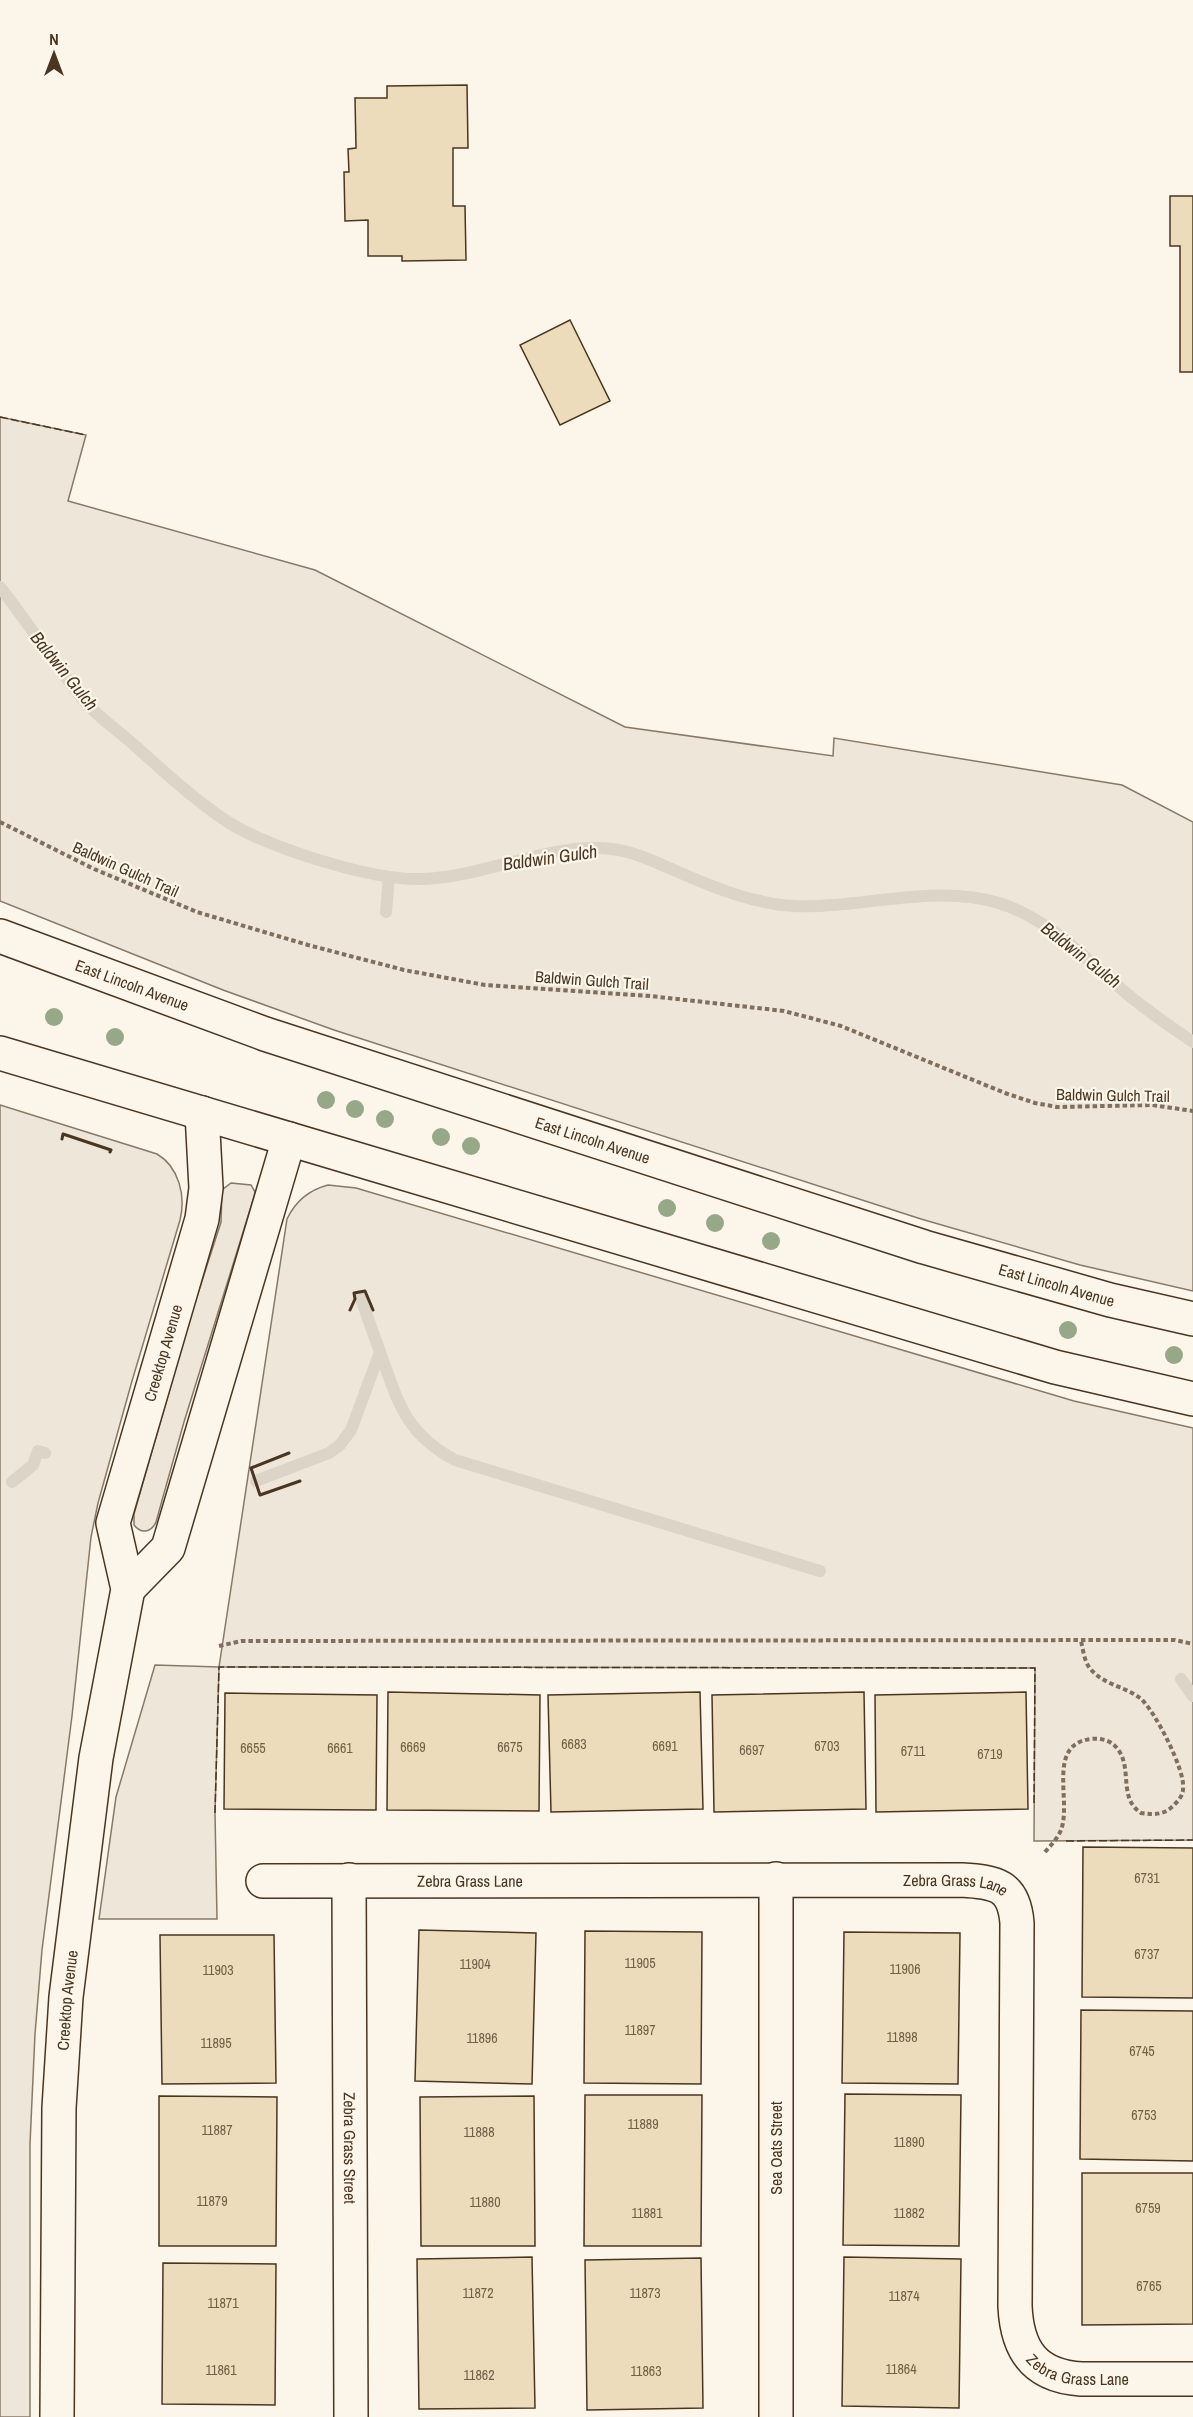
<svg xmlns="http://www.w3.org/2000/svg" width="1193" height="2417" font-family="'Archivo Narrow',sans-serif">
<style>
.green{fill:#ede6d9;stroke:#887966;stroke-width:1.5}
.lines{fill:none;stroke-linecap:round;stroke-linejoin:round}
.stream{stroke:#dcd4c6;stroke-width:12}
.building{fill:#ecdcbc;stroke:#4a3520;stroke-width:1.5}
.minor-casing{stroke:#4a3520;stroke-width:36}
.tertiary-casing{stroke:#4a3520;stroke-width:36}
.primary-casing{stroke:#4a3520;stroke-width:36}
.path{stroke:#7f6f5c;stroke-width:4;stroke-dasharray:4.5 3;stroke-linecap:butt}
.minor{stroke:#fbf6e9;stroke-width:33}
.tertiary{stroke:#fbf6e9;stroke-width:33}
.primary{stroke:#fbf6e9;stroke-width:33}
.fence{stroke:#4a3520;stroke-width:1.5;stroke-dasharray:8 3;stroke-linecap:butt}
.wall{stroke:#4a3520;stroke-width:3}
.tree{fill:#96a887}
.labels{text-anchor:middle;stroke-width:4.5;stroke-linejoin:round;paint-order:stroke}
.number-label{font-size:14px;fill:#725f47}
.street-label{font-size:16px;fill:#4a3520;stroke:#fbf6e9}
.water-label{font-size:18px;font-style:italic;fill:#4a3520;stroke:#fbf6e9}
</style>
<rect width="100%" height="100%" fill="#fbf6e9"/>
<path class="green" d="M0 417 86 435 68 501 315 570 625 727 833 756 834 738 1122 785 1193 822V1291L1080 1265 921 1219 334 1030 223 990 0 901Z
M0 1105 157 1154C179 1167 186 1196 180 1220L132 1381 98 1503 91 1537 72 1716 42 1950 35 2034 30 2144V2417H0Z
M231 1183 251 1185 255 1192 254 1197 184 1422 156 1522C151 1533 141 1534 134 1525V1514L191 1315 221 1222 222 1190Z
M328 1185 356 1188 1074 1401 1193 1428V1840L1034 1841 1035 1668 219 1667 215 1813 217 1919H99L116 1797 155 1665 219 1667 287 1219C296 1200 309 1190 328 1185Z"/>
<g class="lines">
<path class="stream" d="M0 587C28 623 53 662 82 698 95 715 116 729 132 743 161 769 190 796 222 818 263 847 373 881 423 879 485 877 550 842 612 849 637 852 659 864 683 874 717 889 756 904 794 906 861 909 933 883 999 903 1051 919 1091 964 1132 998 1151 1013 1172 1028 1193 1042
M386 912 389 877
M380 1352C398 1402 405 1433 455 1460L820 1571
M256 1481 329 1453 340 1445 351 1430 380 1352 360 1296
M12 1482 33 1465 38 1451 45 1453
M1181 1679 1193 1696"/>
</g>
<path class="building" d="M467 85 468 148H453V206H465L466 260 402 261V256H368V220L345 221 344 172H349L348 149 356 148 355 98H387V86Z
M1170 196H1193V372H1180V246H1170Z
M570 320 610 401 560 425 520 345Z
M388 1692 540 1695 539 1811 387 1810Z
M700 1692 703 1809 551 1812 548 1695Z
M864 1692 866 1809 714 1812 712 1695Z
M1026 1692 1028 1809 876 1812 875 1695Z
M225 1693 377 1695 376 1810 224 1809Z
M1083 1847 1193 1848V1998L1082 1997Z
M419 1930 536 1933 532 2084 415 2081Z
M585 1931 702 1932 701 2084 584 2083Z
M844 1932 960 1933 958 2084 842 2083Z
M160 1935H274L276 2083 162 2084Z
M1081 2010 1193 2011V2161L1080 2159Z
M845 2094 961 2095 959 2246 843 2245Z
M585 2095H702L701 2246H584Z
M159 2096 277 2097 276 2246H159Z
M534 2096 535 2246H421L420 2097Z
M1082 2173H1193V2324L1082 2325Z
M532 2257 535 2408 419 2409 417 2259Z
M844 2257 961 2259 959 2408 842 2406Z
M701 2258 703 2408 587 2410 585 2260Z
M163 2263 276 2264 275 2405 162 2404Z"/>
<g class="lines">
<g class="minor-casing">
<g id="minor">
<path d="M776 1879V2417"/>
<path id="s1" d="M349 1880 351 2417"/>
<path id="s2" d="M263 1881 962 1880C996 1882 1014 1885 1017 1923L1015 2306C1017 2351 1035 2376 1081 2379H1193"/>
</g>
</g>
<g class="tertiary-casing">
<g id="tertiary">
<path d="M128 1589 168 1548 289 1139"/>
<path id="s3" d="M57 2417 59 2108 66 1997 96 1758 128 1589 113 1523 202 1219 206 1188 202 1113"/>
</g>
</g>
<g class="primary-casing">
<g id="primary">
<path id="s4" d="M0 936 265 1034 924 1247 1110 1300 1193 1319"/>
<path d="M0 1053 1055 1367 1193 1399"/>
</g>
</g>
<path class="path" d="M0 822 94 869 197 912 308 945 404 970 485 985 650 996 784 1011 841 1026 1005 1093 1035 1103 1057 1107 1152 1105 1193 1111
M219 1646 241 1641 1175 1640 1193 1644
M1045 1852C1051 1845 1058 1838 1061 1830 1072 1801 1046 1744 1091 1739 1100 1738 1110 1740 1116 1747 1134 1767 1117 1797 1141 1813 1155 1815 1165 1815 1175 1804 1179 1800 1183 1795 1183 1789 1186 1771 1154 1709 1140 1698 1124 1686 1101 1684 1089 1667 1084 1660 1083 1649 1081 1641"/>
<use href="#minor" class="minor"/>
<use href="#tertiary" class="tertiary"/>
<use href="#primary" class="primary"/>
<path class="fence" d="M0 417 86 435
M215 1813 219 1667 1035 1668 1034 1806
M1066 1841 1193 1840"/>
<path class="wall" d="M62 1139 63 1134 111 1150 110 1152
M350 1310 355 1299 354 1293 365 1291 373 1310
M289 1453 251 1468 260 1495 300 1481"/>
</g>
<g class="tree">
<circle cx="54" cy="1017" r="9"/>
<circle cx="115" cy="1037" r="9"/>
<circle cx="326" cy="1100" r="9"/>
<circle cx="355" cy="1109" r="9"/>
<circle cx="385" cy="1119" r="9"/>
<circle cx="441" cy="1137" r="9"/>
<circle cx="471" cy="1146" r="9"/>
<circle cx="667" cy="1208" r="9"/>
<circle cx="715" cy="1223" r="9"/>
<circle cx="771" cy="1241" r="9"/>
<circle cx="1068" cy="1330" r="9"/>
<circle cx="1174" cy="1355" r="9"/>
</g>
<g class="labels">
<g class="number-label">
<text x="574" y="1749">6683</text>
<text x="665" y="1751">6691</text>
<text x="827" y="1751">6703</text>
<text x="413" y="1752">6669</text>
<text x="510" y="1752">6675</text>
<text x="253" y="1753">6655</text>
<text x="340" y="1753">6661</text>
<text x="752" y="1755">6697</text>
<text x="913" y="1756">6711</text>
<text x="990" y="1759">6719</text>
<text x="1147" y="1883">6731</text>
<text x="1147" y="1959">6737</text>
<text x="640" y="1968">11905</text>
<text x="475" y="1969">11904</text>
<text x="905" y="1974">11906</text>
<text x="218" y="1975">11903</text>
<text x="640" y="2035">11897</text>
<text x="902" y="2042">11898</text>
<text x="482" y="2043">11896</text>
<text x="216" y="2048">11895</text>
<text x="1142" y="2056">6745</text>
<text x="1144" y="2120">6753</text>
<text x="643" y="2129">11889</text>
<text x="217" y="2135">11887</text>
<text x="479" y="2137">11888</text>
<text x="909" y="2147">11890</text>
<text x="212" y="2206">11879</text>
<text x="485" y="2207">11880</text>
<text x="1148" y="2213">6759</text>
<text x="647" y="2218">11881</text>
<text x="909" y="2218">11882</text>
<text x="1149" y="2291">6765</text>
<text x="478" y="2298">11872</text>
<text x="645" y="2298">11873</text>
<text x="904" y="2301">11874</text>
<text x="223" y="2308">11871</text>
<text x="901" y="2374">11864</text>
<text x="221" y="2375">11861</text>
<text x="646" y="2376">11863</text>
<text x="479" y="2380">11862</text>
</g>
<g class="street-label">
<text transform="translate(126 869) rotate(24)" y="6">Baldwin Gulch Trail</text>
<text transform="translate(592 980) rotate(4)" y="6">Baldwin Gulch Trail</text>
<text dy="6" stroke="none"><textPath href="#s4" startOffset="141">East Lincoln Avenue</textPath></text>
<text transform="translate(1113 1095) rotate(1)" y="6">Baldwin Gulch Trail</text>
<text dy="6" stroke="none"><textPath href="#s4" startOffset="627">East Lincoln Avenue</textPath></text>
<text dy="6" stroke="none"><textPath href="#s4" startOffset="1113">East Lincoln Avenue</textPath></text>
<text dy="6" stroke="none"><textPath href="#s3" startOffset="1078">Creektop Avenue</textPath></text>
<text dy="6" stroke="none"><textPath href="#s2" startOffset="207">Zebra Grass Lane</textPath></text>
<text dy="6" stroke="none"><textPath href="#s2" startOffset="693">Zebra Grass Lane</textPath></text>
<text dy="6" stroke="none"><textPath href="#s3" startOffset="417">Creektop Avenue</textPath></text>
<text transform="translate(776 2148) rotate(-90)" y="6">Sea Oats Street</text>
<text dy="6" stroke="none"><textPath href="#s1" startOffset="268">Zebra Grass Street</textPath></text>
<text dy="6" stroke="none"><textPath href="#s2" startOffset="1268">Zebra Grass Lane</textPath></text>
</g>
<g class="water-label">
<text transform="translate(64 671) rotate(51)" y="6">Baldwin Gulch</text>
<text transform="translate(550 858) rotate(-8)" y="6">Baldwin Gulch</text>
<text transform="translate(1081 955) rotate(38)" y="6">Baldwin Gulch</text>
</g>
</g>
<g transform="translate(54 54)" stroke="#fbf6e9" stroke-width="4.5" paint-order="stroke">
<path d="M0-4.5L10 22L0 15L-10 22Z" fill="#4a3520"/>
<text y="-9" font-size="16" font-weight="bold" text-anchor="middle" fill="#4a3520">N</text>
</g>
</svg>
